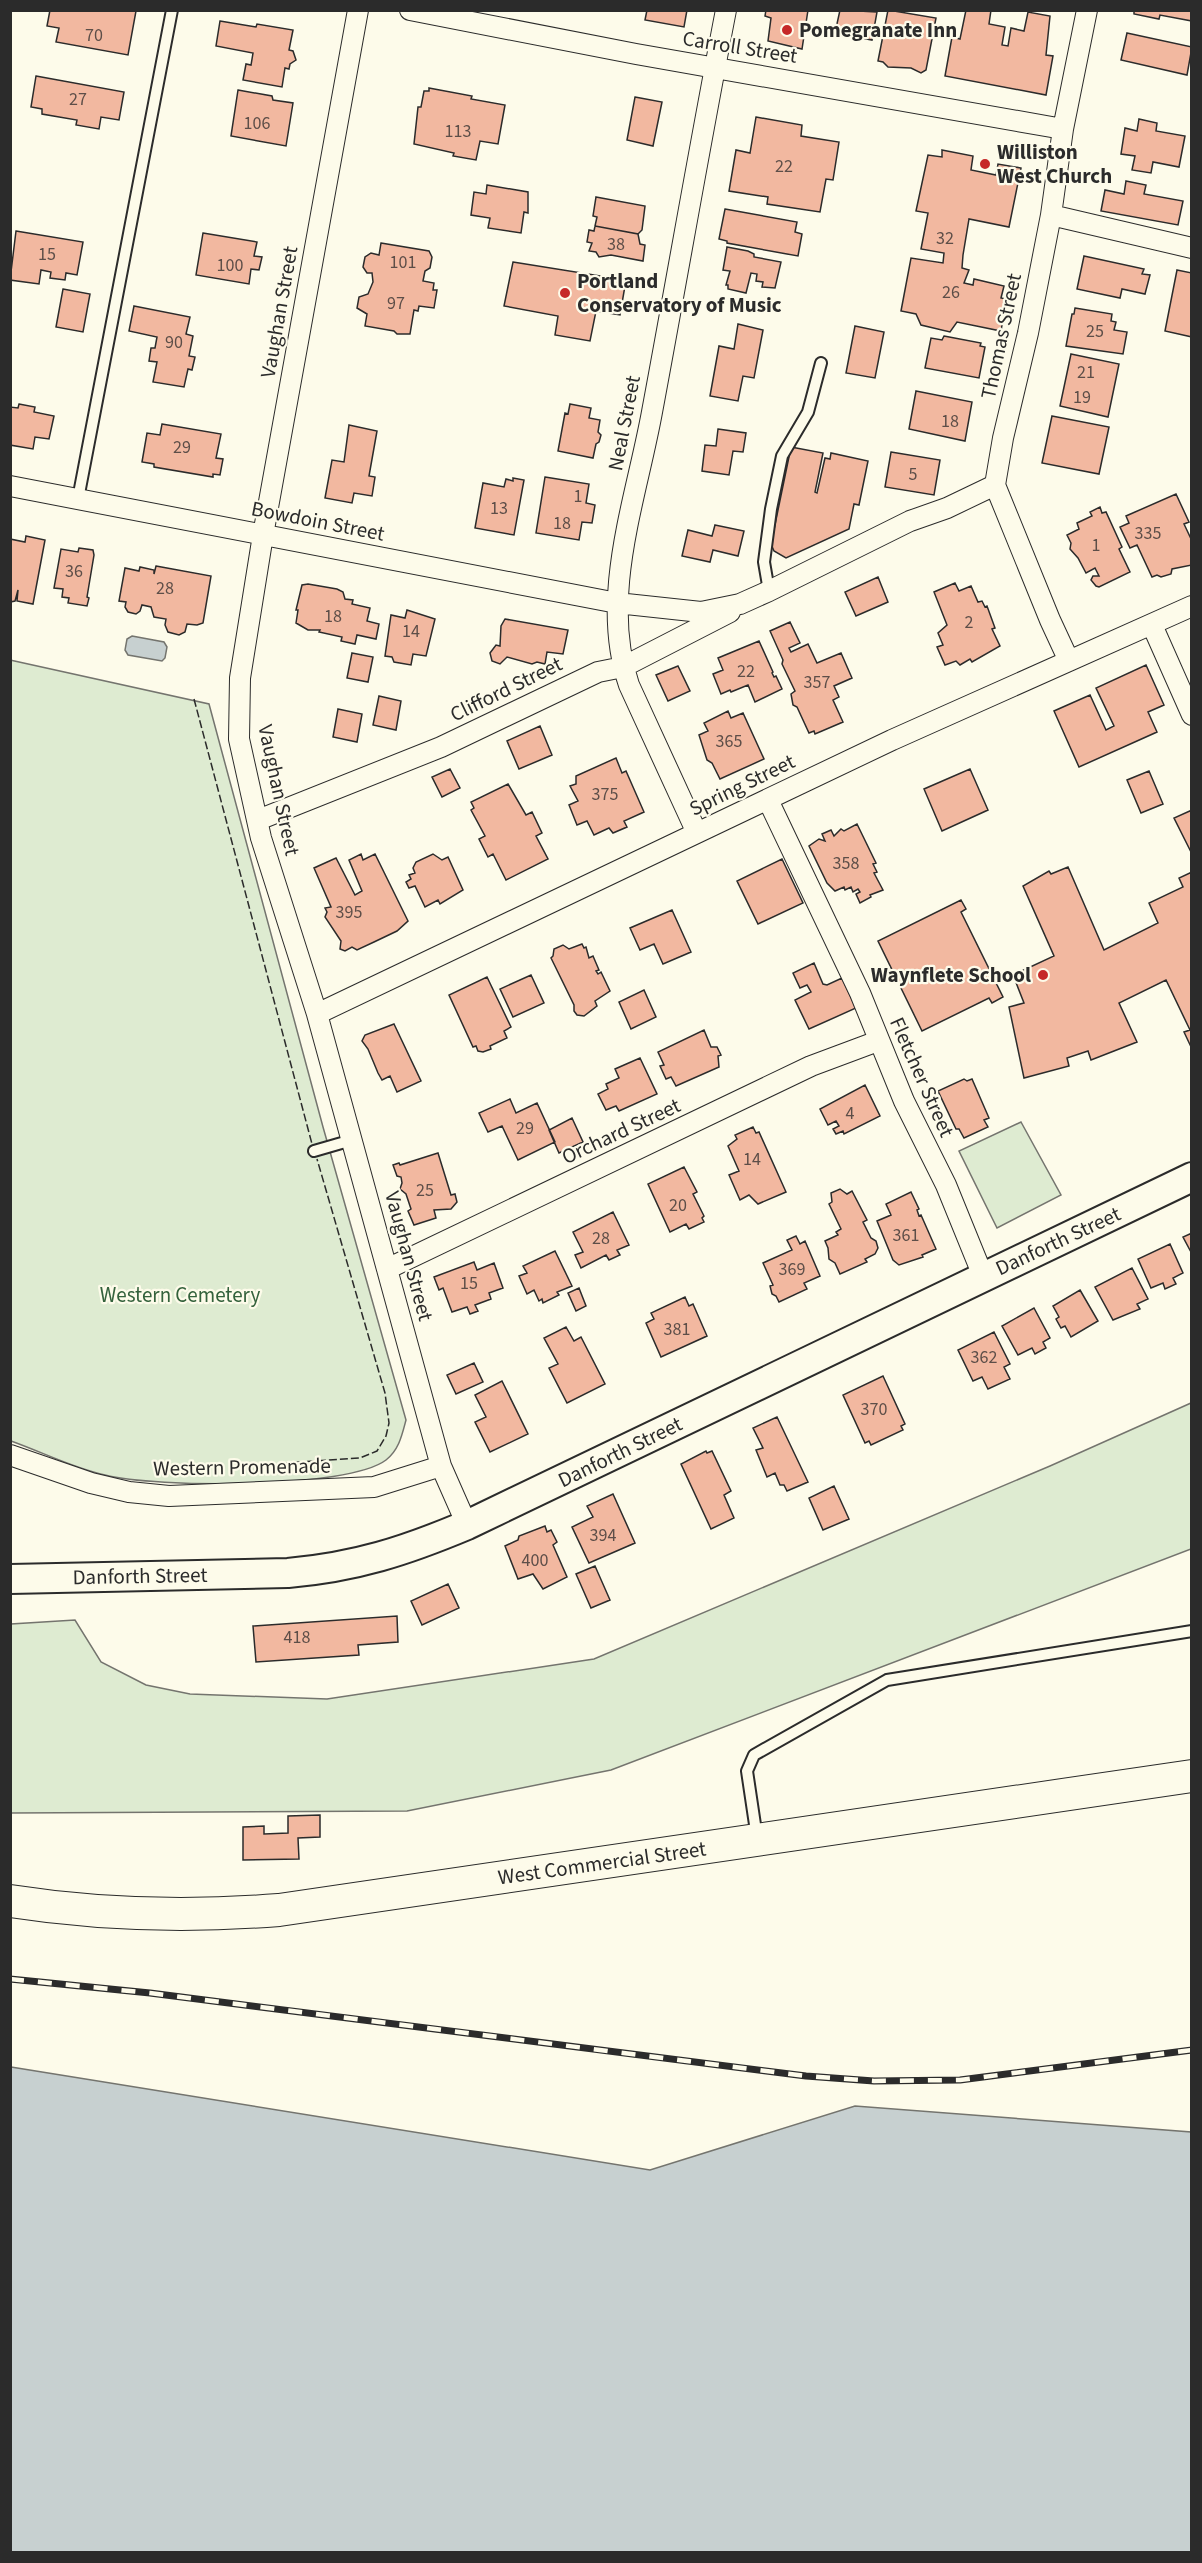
<svg xmlns="http://www.w3.org/2000/svg" width="1202" height="2563" font-family="'Source Sans 3',sans-serif">
<style>
.green{fill:#deebd1;stroke:#74746e;stroke-width:1.5}
.water{fill:#c7d0d0;stroke:#74746e;stroke-width:1.5}
.building{fill:#f2b8a0;stroke:#2b2b2b;stroke-width:1.5}
.lines{fill:none;stroke-linecap:round;stroke-linejoin:round}
.lane-casing{stroke:#2b2b2b;stroke-width:14}
.street-casing{stroke:#2b2b2b;stroke-width:22}
.secondary-casing{stroke:#2b2b2b;stroke-width:32}
.primary-casing{stroke:#2b2b2b;stroke-width:34}
.lane{stroke:#fdfbea;stroke-width:10}
.street{stroke:#fdfbea;stroke-width:20}
.secondary{stroke:#fdfbea;stroke-width:28}
.primary{stroke:#fdfbea;stroke-width:32}
.rail-casing{stroke:#2b2b2b;stroke-width:7}
.rail{stroke:#fdfbea;stroke-width:4.5;stroke-dasharray:14;stroke-linecap:butt}
.fence{stroke:#2b2b2b;stroke-width:1.5;stroke-dasharray:8 3;stroke-linecap:butt}
.poi-dot{fill:#c62828;stroke:#fdfbea;stroke-width:2}
.labels{text-anchor:middle;stroke-width:4.5;stroke-linejoin:round;paint-order:stroke}
.number-label{font-size:18px;fill:#5d4e48}
.poi-label{font-size:21px;font-weight:bold;fill:#2b2b2b;stroke:#fdfbea;text-anchor:start}
.street-label{font-size:21px;fill:#2b2b2b;stroke:#fdfbea}
.park-label{font-size:21px;fill:#34623c;stroke:#fdfbea}
</style>
<rect width="100%" height="100%" fill="#fdfbea"/>
<path class="green" d="M10 660 209 704 323 1127 406 1420C402 1435 399 1450 386 1460 348 1489 155 1488 105 1475 73 1468 42 1452 11 1441Z
M1021 1122 1061 1195 997 1228 959 1151Z
M1191 1403V1549L611 1770 407 1811 11 1813V1624L75 1620 101 1662 146 1685 190 1694 327 1699 594 1659 1050 1466Z"/>
<path class="water" d="M132 636 164 642 167 647 165 658 162 661 128 655 125 650 127 639Z
M11 2067 650 2170 855 2106 1191 2132V2552H11Z"/>
<path class="building" d="M50 10 136 11 128 55 56 42 59 28 47 26Z
M647 10H687L684 27 645 20Z
M766 10H808L802 49 768 41 771 18 765 16Z
M840 10 877 12 872 40 835 33Z
M888 10 936 18 926 70 921 73 911 68 888 67 883 62 878 61Z
M966 10H991L989 24 1005 27 1002 45 1008 46 1011 28 1024 31 1028 12 1050 16 1046 55 1053 56 1046 95 945 76 952 37 960 39Z
M1134 10H1192V21L1160 15 1159 19 1134 14Z
M220 21 256 27 257 24 293 30 289 50 293 51 296 60 290 64 289 69 285 68 282 87 243 80 246 64 251 65 253 53 216 46Z
M1127 33 1192 47 1187 75 1121 60Z
M36 76 124 92 119 120 101 117 99 129 76 125 77 120 42 114V109L31 107Z
M429 88 472 96 471 99 505 105 498 144 480 141 476 160 453 156 454 153 414 144 418 107H421L424 91H429Z
M238 90 272 96 273 100 293 103 286 146 231 136Z
M635 97 662 102 653 146 627 140Z
M756 117 802 125 801 136 839 142 833 180 826 179 820 212 767 204 768 197 729 191 736 150 750 153Z
M1139 119 1157 123 1156 131 1185 136 1179 167 1153 162 1151 173 1132 170 1135 156 1121 154 1125 128 1137 131Z
M942 150 973 156 971 170 996 175 998 164 1021 168 1009 227 969 219 963 255 962 268 969 270 964 283 973 285 974 279 1004 286 1001 298 1006 299 1001 331 957 322 950 332 921 325 916 314 901 311 911 258 943 263 944 253 921 249 928 213 916 211 928 155 942 157Z
M1126 181 1146 185 1144 194 1183 201 1178 225 1101 211 1105 190 1124 194Z
M487 185 528 192V213L524 212 521 233 488 228 490 218 471 215 474 192 486 194Z
M596 197 645 206 642 230 638 234 595 226 597 217 593 216Z
M725 209 797 222 795 232 802 234 798 256 727 243V241L719 239Z
M595 226 638 234 640 244 645 245 643 261 611 255 599 257 596 252 589 251 592 243 587 242 589 230 594 231Z
M16 231 83 242 77 275 66 273 65 280 50 278 51 272 41 270 39 284 10 280Z
M203 233 257 242 254 256 262 257 259 270 251 269 249 284 196 275Z
M381 243 429 251 432 257 430 268 425 271 423 281 434 283 433 290H437L434 308 419 306 418 311 414 310 410 334H397L394 331 365 326 367 314 357 308 359 297 368 294 373 282 372 273H367L363 267 365 257 371 253 379 255Z
M727 247 748 251 754 254V257L781 262 775 288 762 287 763 282 756 281 757 274 751 273 746 293 728 289V285H726L730 271 723 270Z
M1084 256 1144 269 1142 274 1150 275 1145 294 1122 289 1120 298 1077 289Z
M513 262 626 280 620 315 596 311 590 341 555 335 558 316 504 306Z
M1177 270 1192 273V337L1165 331Z
M63 289 90 294 83 332 56 327Z
M134 306 190 317 186 334 193 336 189 356 195 357 192 370 188 369 184 387 153 382 157 362 149 361 151 348H155L157 337 129 331Z
M1075 308 1112 314 1111 321 1116 322 1114 330 1127 332 1123 354 1066 346 1072 314H1074Z
M738 324 763 330 754 378 743 376 738 401 710 396 719 346 734 349Z
M855 326 884 332 875 378 846 373Z
M944 336 981 343 980 346 985 347 979 378 925 368 931 338 942 340Z
M1071 354 1119 364 1108 417 1060 406Z
M916 391 972 402 965 441 909 429Z
M19 404 35 407 34 412 54 416 49 439 35 437 33 449 10 445V407L18 408Z
M570 404 591 408 589 418 600 420 598 432 601 435 599 442 596 444 593 458 558 451 565 413 568 414Z
M1052 416 1109 427 1099 474 1042 463Z
M162 424 221 434 216 458 223 459 220 475 213 474V477L154 467V464L142 462 147 433 160 435Z
M349 425 377 431 369 476 375 477 372 496 354 493 352 503 325 498 332 460 344 462Z
M718 429 746 433 743 452 733 451 729 475 702 471 705 445 716 446Z
M791 447 823 453 815 492 817 493 825 458 830 459 831 453 868 461 859 505 854 504 849 529 786 558 774 551 771 544Z
M891 452 940 460 934 495 885 487Z
M545 477 589 484 586 503 595 505 592 523 582 522 579 540 536 533Z
M513 478 524 480 514 535 475 528 483 483 504 487 506 479 513 481Z
M1176 494 1189 522 1184 524 1192 541V565L1172 569 1171 574 1161 577 1157 575 1152 577 1137 545 1130 548 1120 527 1129 523 1126 516Z
M1100 507 1102 513 1106 512 1122 547 1119 549 1130 572 1099 587 1096 586 1091 580 1093 576H1099L1095 568 1086 573 1078 558 1070 549 1071 543 1067 535 1079 529 1077 523 1092 516 1090 512Z
M715 525 744 531 738 556 713 550 710 562 682 556 688 530 712 536Z
M26 536 45 540 33 604 17 601 18 590 15 601 10 602V539L25 542Z
M79 548 93 550 94 555 87 597 89 598 87 606 68 603 69 598 62 597 63 589 54 588 61 549 78 552Z
M156 566 211 576 203 623 197 625 187 624 185 632 179 635 168 632 165 625 166 619 154 617 151 607 142 605 140 611 136 614 128 612 125 607 126 602 119 601 125 568 139 571 140 567 154 570V574Z
M878 577 888 602 856 616 845 592Z
M955 583 959 591 971 586 978 602 982 601 985 607 987 606 995 628 992 629 1000 646 972 662 970 659 960 665 956 661 945 665 937 647 943 645 938 633 947 625 934 592Z
M308 584 337 589 343 592 345 599 353 600 352 604 370 608 367 621 379 624 376 639 357 635 355 644 341 641 342 637 319 632 320 630H308L296 623 298 610H296L302 585Z
M407 610 435 619 426 656 413 654 411 665 394 662 392 657 385 656 391 615 405 618Z
M505 619 568 630 563 654 547 652 545 664 537 662 532 664 507 657 500 664 492 661 490 653 496 645 500 646 501 626Z
M790 622 800 643 789 648 791 652 808 644 817 663 841 653 852 678 834 686 839 697 833 700 843 722 815 734 814 731 809 733 797 707 793 705 791 694 795 691 782 664 783 660 770 631Z
M759 641 773 672 772 673 774 677 776 676 782 689 755 702 748 685 731 692 730 690 721 694 713 674 723 670 718 658Z
M352 653 373 657 368 682 347 678Z
M1146 665 1164 705 1148 712 1157 732 1079 767 1054 711 1090 695 1106 730 1114 726 1096 688Z
M678 666 690 691 668 701 656 675Z
M379 696 401 701 396 730 373 725Z
M338 709 362 714 357 742 333 737Z
M728 711 731 718 743 713 764 759 720 779 712 763 707 760 699 735 708 731 704 723Z
M540 726 552 755 519 769 507 741Z
M616 758 622 773 626 771 644 812 624 821 627 827 613 833 609 828 594 835 587 821 577 825 569 805 578 801 570 786 576 784V776Z
M450 769 460 788 442 797 432 777Z
M970 769 988 810 942 831 924 789Z
M1149 771 1163 804 1141 813 1127 780Z
M508 784 526 815 532 812 542 833 536 836 548 859 506 880 493 854 488 857 479 839 485 836 471 810 474 808 471 802Z
M1192 810V854L1174 818Z
M857 824 876 863 873 864 877 872 874 873 883 890 870 895 871 897 860 903 856 894 860 892 858 889 853 892 851 887 845 890 844 887 835 891 827 883 809 846 819 839 825 841 822 834 831 830 834 836 841 829 844 831Z
M361 854 363 860 375 854 408 921 397 931 374 942 357 950 352 947 345 951 340 949 341 941 325 917 327 912 325 908 331 907 314 868 336 858 355 895 362 891 349 860Z
M433 854 442 860 448 857 463 890 440 904 438 900 425 907 415 886 409 888 406 882 411 879 409 875 415 873 413 868 416 862Z
M782 859 803 903 758 924 737 881Z
M1068 867 1104 950 1158 923 1149 903 1183 887 1179 878 1192 872V1049L1184 1032 1190 1030 1166 980 1119 1003 1137 1042 1091 1060 1088 1051 1067 1058 1069 1066 1024 1078 1009 1007 1024 1003 1013 975 1054 956 1023 886 1049 871 1051 874Z
M961 900 966 909 961 912 1003 997 992 1003 989 998 922 1031 878 941Z
M672 910 691 952 663 964 654 944 640 950 630 928Z
M582 944 584 948 586 947 589 958 593 956 599 970 596 971 598 974 601 972 610 991 595 1001 597 1006 584 1016 577 1015 574 1011V1005L551 958 553 956 554 949 563 945 569 949Z
M814 963 823 984 827 985 842 978 856 1008 809 1029 795 1000 811 992 807 985 800 988 793 973Z
M531 975 544 1003 513 1017 500 989Z
M487 977 511 1027 504 1031 507 1038 490 1046 491 1049 483 1052 478 1051 476 1046 473 1047 449 995Z
M644 990 656 1017 631 1029 619 1002Z
M394 1024 421 1081 397 1092 390 1076 382 1080 378 1073 368 1049 362 1041 365 1035Z
M704 1030 711 1047H717L721 1055 718 1056 719 1067 676 1086 671 1077 666 1079 660 1066 664 1065 658 1052Z
M640 1058 657 1094 619 1111 616 1106 606 1110 598 1094 608 1089 606 1084 619 1078 615 1069Z
M964 1079 967 1081 972 1079 989 1118 984 1120 988 1127 964 1138 959 1129H956L938 1091Z
M865 1085 880 1116 844 1134 843 1131 836 1134 833 1129 839 1126 836 1121 828 1125 820 1109Z
M510 1099 516 1113 537 1103 555 1142 518 1160 502 1126 488 1132 479 1113Z
M572 1118 583 1142 559 1153 549 1130Z
M753 1127 756 1133 759 1132 786 1192 758 1204 749 1195 740 1200 729 1175 739 1171 728 1146 737 1139 735 1135Z
M438 1153 451 1195 455 1194 457 1202 451 1209 434 1210 436 1218 414 1225 408 1211 411 1209 406 1194 400 1189 402 1183 401 1177 397 1176 393 1165 399 1163 400 1165Z
M684 1167 697 1192 693 1194 704 1216 702 1218 704 1222 689 1229 686 1224 670 1232 648 1184Z
M840 1189 847 1194 852 1191 867 1220 863 1222 871 1238 876 1241 878 1248 875 1254 865 1259 867 1262 840 1274 835 1263 829 1259 828 1248 825 1241 838 1235 836 1232 841 1229 829 1204 832 1202 831 1193Z
M911 1192 919 1209 917 1210 919 1216 921 1215 936 1249 922 1255 923 1257 899 1265 893 1260 877 1221 891 1215 886 1204Z
M613 1212 629 1245 617 1250 620 1255 609 1260 606 1255 581 1268 575 1255 583 1252 573 1232Z
M1192 1233V1254L1183 1237Z
M796 1236 800 1244 805 1241 820 1276 804 1283 807 1289 779 1302 776 1296 772 1294 770 1286 773 1285 763 1263 792 1250 787 1240Z
M1170 1244 1183 1273 1173 1278 1176 1284 1165 1289 1163 1283 1151 1288 1138 1259Z
M555 1251 572 1286 557 1292 559 1295 543 1303 542 1299 539 1301 534 1290 527 1294 519 1276 527 1273 523 1266Z
M474 1262 477 1270 494 1263 503 1288 489 1293 491 1299 475 1305 478 1311 470 1314 467 1307 452 1312 443 1288 439 1290 434 1277Z
M1132 1268 1148 1299 1137 1304 1140 1309 1113 1320 1095 1287Z
M579 1288 586 1306 576 1311 568 1293Z
M1080 1290 1098 1321 1071 1337 1065 1326 1061 1328 1056 1319 1059 1317 1053 1306Z
M685 1297 689 1306 693 1304 707 1336 661 1357 646 1323 654 1319 651 1313Z
M1034 1308 1050 1338 1043 1342 1046 1348 1035 1354 1032 1348 1018 1355 1002 1326Z
M566 1327 574 1341 581 1337 605 1384 567 1403 549 1368 558 1364 544 1338Z
M994 1332 1010 1364 1004 1367 1010 1379 988 1389 982 1377 973 1381 958 1350Z
M474 1363 483 1382 456 1394 447 1375Z
M883 1376 905 1424 901 1426 903 1430 871 1445 869 1441 865 1443 843 1395Z
M502 1381 528 1434 490 1452 475 1422 486 1417 475 1395Z
M777 1417 808 1482 787 1491 784 1485H780L775 1473 767 1477 756 1450 763 1448 753 1428Z
M706 1451 707 1453 712 1451 731 1491 724 1495 734 1518 711 1529 681 1464Z
M834 1486 849 1519 823 1530 809 1498Z
M613 1494 635 1543 589 1563 572 1527 593 1517 587 1506Z
M545 1526 547 1532 551 1530 557 1542 553 1545 567 1577 543 1589 533 1574 518 1579 505 1546 518 1540 519 1536Z
M595 1566 610 1600 591 1608 576 1574Z
M448 1584 459 1608 422 1625 411 1601Z
M397 1616 398 1642 358 1645 359 1655 256 1662 253 1626Z
M320 1815V1837L298 1838 299 1859 243 1860V1827L264 1826V1834L288 1833V1816Z"/>
<g class="lines">
<g class="lane-casing">
<path id="lane" d="M78 499 172 10
M769 591 764 562 771 509 782 456 808 412 821 363
M314 1151 352 1140
M757 1838 747 1771 754 1755 887 1680 1192 1631"/>
</g>
<g class="street-casing">
<path id="street" d="M358 10 263 535 240 678 239 739 261 838 317 1014 441 1466 467 1525
M410 10 636 54 1063 129
M1051 215 1192 248
M10 486 617 603 701 612 740 604 769 591 910 521 947 508 995 485
M1152 625 1192 715
M1069 661 1050 620 995 485 1003 438 1028 333 1051 215 1063 129 1087 10
M768 800 860 993 904 1101 946 1185 983 1276
M258 820 441 747 598 672 623 667 730 612
M697 833 629 685C599 597 636 500 652 412 677 278 700 144 726 10
M317 1014 892 740 1192 606
M387 1269 811 1066 878 1041
M10 1455 91 1483 129 1492 169 1496 374 1487 441 1466"/>
</g>
<g class="secondary-casing">
<path id="secondary" d="M10 1579 288 1573C356 1567 405 1551 467 1525L1192 1177"/>
</g>
<g class="primary-casing">
<path id="primary" d="M10 1901C100 1915 189 1917 279 1910L1192 1776"/>
</g>
<use href="#lane" class="lane"/>
<use href="#street" class="street"/>
<use href="#secondary" class="secondary"/>
<use href="#primary" class="primary"/>
<g class="rail-casing">
<path id="rail" d="M10 1979 150 1993 806 2076 874 2081 960 2080 1192 2050"/>
</g>
<use href="#rail" class="rail"/>
<path class="fence" d="M194 699 312 1144
M285 1463 360 1458 377 1451 386 1436 389 1423 385 1393 317 1159"/>
</g>
<g class="poi-dot">
<circle cx="787" cy="30" r="6"/>
<circle cx="985" cy="164" r="6"/>
<circle cx="565" cy="293" r="6"/>
<circle cx="1043" cy="975" r="6"/>
</g>
<g class="labels">
<g class="number-label">
<text x="94" y="41">70</text>
<text x="78" y="105">27</text>
<text x="257" y="129">106</text>
<text x="458" y="137">113</text>
<text x="784" y="172">22</text>
<text x="945" y="244">32</text>
<text x="616" y="250">38</text>
<text x="47" y="260">15</text>
<text x="403" y="268">101</text>
<text x="230" y="271">100</text>
<text x="951" y="298">26</text>
<text x="396" y="309">97</text>
<text x="1095" y="337">25</text>
<text x="174" y="348">90</text>
<text x="1086" y="378">21</text>
<text x="1082" y="403">19</text>
<text x="950" y="427">18</text>
<text x="182" y="453">29</text>
<text x="913" y="480">5</text>
<text x="578" y="502">1</text>
<text x="499" y="514">13</text>
<text x="562" y="529">18</text>
<text x="1148" y="539">335</text>
<text x="1096" y="551">1</text>
<text x="74" y="577">36</text>
<text x="165" y="594">28</text>
<text x="333" y="622">18</text>
<text x="969" y="628">2</text>
<text x="411" y="637">14</text>
<text x="746" y="677">22</text>
<text x="817" y="688">357</text>
<text x="729" y="747">365</text>
<text x="605" y="800">375</text>
<text x="846" y="869">358</text>
<text x="349" y="918">395</text>
<text x="850" y="1119">4</text>
<text x="525" y="1134">29</text>
<text x="752" y="1165">14</text>
<text x="425" y="1196">25</text>
<text x="678" y="1211">20</text>
<text x="906" y="1241">361</text>
<text x="601" y="1244">28</text>
<text x="792" y="1275">369</text>
<text x="469" y="1289">15</text>
<text x="677" y="1335">381</text>
<text x="984" y="1363">362</text>
<text x="874" y="1415">370</text>
<text x="603" y="1541">394</text>
<text x="535" y="1566">400</text>
<text x="297" y="1643">418</text>
</g>
<g class="poi-label">
<text x="799" y="37">Pomegranate Inn</text>
<text x="997" y="159">Williston<tspan x="997" dy="24">West Church</tspan></text>
<text x="577" y="288">Portland<tspan x="577" dy="24">Conservatory of Music</tspan></text>
<text x="1031" y="982" text-anchor="end">Waynflete School</text>
</g>
<g class="street-label">
<text transform="translate(740 47) rotate(9)" y="7">Carroll Street</text>
<text transform="translate(279 312) rotate(-80)" y="7">Vaughan Street</text>
<text transform="translate(1001 336) rotate(-78)" y="7">Thomas Street</text>
<text transform="translate(624 423) rotate(-79)" y="7">Neal Street</text>
<text transform="translate(318 521) rotate(11)" y="7">Bowdoin Street</text>
<text transform="translate(506 689) rotate(-26)" y="7">Clifford Street</text>
<text transform="translate(742 785) rotate(-26)" y="7">Spring Street</text>
<text transform="translate(279 790) rotate(78)" y="7">Vaughan Street</text>
<text transform="translate(922 1077) rotate(66)" y="7">Fletcher Street</text>
<text transform="translate(621 1131) rotate(-25)" y="7">Orchard Street</text>
<text transform="translate(1058 1241) rotate(-25)" y="7">Danforth Street</text>
<text transform="translate(409 1256) rotate(75)" y="7">Vaughan Street</text>
<text transform="translate(620 1452) rotate(-26)" y="7">Danforth Street</text>
<text transform="translate(242 1467) rotate(-1)" y="7">Western Promenade</text>
<text transform="translate(140 1576) rotate(-1)" y="7">Danforth Street</text>
<text transform="translate(602 1863) rotate(-8)" y="7">West Commercial Street</text>
</g>
<g class="park-label">
<text x="180" y="1302">Western Cemetery</text>
</g>
</g>
<rect width="1202" height="2563" fill="none" stroke="#2b2b2b" stroke-width="24"/>
</svg>
